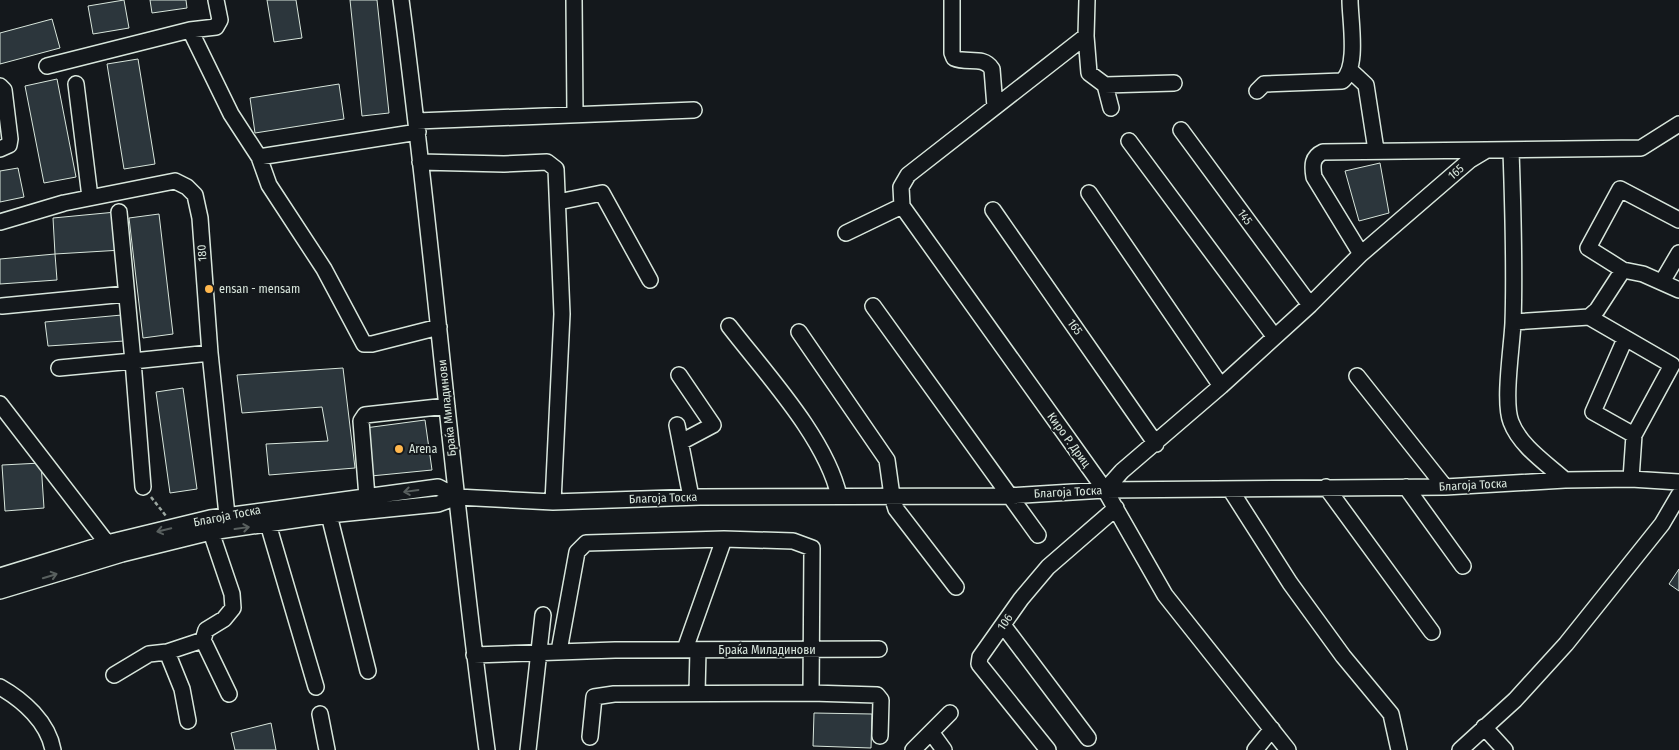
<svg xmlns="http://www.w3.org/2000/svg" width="1679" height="750" font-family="'Fira Sans Condensed',sans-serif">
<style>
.building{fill:#2c363c;stroke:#d8e6dc}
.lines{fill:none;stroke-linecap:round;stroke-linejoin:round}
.minor-casing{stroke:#d8e6dc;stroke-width:18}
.path{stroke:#9da8a2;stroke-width:2.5;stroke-dasharray:4 2.5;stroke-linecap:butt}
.minor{stroke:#14181c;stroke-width:15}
.oneway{stroke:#59605f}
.poi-dot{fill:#ffb74d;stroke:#14181c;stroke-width:2}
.labels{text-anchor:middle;stroke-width:4;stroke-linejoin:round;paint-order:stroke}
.street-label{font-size:12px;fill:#d8e6dc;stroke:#14181c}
.poi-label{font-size:12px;fill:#d8e6dc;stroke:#14181c;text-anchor:start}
</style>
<rect width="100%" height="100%" fill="#14181c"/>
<path class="building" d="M124 0 129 28 93 34 88 6Z
M150 0H186L187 8 152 13Z
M267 0H296L302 38 274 42Z
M350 0H377L389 113 362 116Z
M52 19 60 48 0 64V33Z
M138 59 155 164 124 169 107 64Z
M57 79 76 177 44 183 25 86Z
M339 84 344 119 255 133 250 98Z
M1380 163 1389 213 1359 221 1345 171Z
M18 168 24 197 0 202V171Z
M116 212 122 250 55 254 53 218Z
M159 214 173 334 143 338 129 218Z
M55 254 57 280 0 284V259Z
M122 315 124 341 48 346 45 322Z
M343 368 355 468 269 475 266 444 328 441 322 407 242 413 237 375Z
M183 388 197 489 170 493 156 392Z
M425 420 432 470 371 476 365 428Z
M41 463 44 508 5 511 2 465Z
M1679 569V591L1669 584Z
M814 713 872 714 871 748 813 746Z
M271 723 276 750H235L231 733Z"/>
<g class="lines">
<g class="minor-casing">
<path id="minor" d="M401 0C434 250 453 501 487 750
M574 0 575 114
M952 0V53L954 58C967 64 983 55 992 69L995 107
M1087 0 1086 36 1089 73 1105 85 1111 108
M190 30 231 114 259 157 418 132
M1086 36 908 175 901 187 902 206 1105 490 1165 595 1288 750
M47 66 190 30 216 27 220 20 216 0
M1351 71 1366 85 1376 150
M76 84 90 197
M1105 85 1174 83
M0 86 4 90 10 139 9 145 0 149
M1257 91 1264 84 1342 81C1359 68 1350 20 1350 0
M417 121 694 110
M1181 130 1310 305
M1129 141 1274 336
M1511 151C1513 208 1515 266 1513 323 1512 346 1503 402 1511 422 1520 446 1546 463 1565 480
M259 157 269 185 324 269 364 344H372L439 327
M420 162 504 164 547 162 556 169 562 314 553 502
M1089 193 1221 386
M558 202 602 193 650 280
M993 210 1156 444
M0 222 64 203 175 181 187 187 195 195 200 218 210 353 227 515
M846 233 902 206
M1361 254 1314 177C1312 165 1312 157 1323 152L1641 148 1679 124
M1623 270 1588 248 1620 189 1679 220
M1662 282 1679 253
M2 306 126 294
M873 306 1038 535
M1589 317 1672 365 1634 435 1593 412 1625 339
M1513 322 1589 317 1597 310 1623 270 1643 274 1679 290
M729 326C766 374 826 438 839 496
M799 332 887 460 892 496 896 509 956 587
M59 368 133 361 119 212
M679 375 713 425 681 442
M1357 376 1445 487
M0 404 107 543
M677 425 691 497
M1631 479 1634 435
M143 487 133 361 210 353
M1326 487 1432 632
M1406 487 1463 566
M1230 489 1290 583 1343 656 1391 714 1399 750
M1105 490 1122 471 1221 386 1310 305 1361 254 1470 160 1485 151
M367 497 361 421 365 415 447 406
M329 515 368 671
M268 524 316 687
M211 532 232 594 233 608 224 619 206 630 203 640 229 694
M0 576 107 543 210 518 438 487 457 497
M0 591 122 554 211 532 329 515 438 504 457 497 553 502 700 497 1008 496 1105 490 1445 487 1565 480 1631 479 1679 482
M1003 625 1088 738
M559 651 577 552 586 543 724 539 685 649
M167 652 182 689 188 721
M474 655 615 650 879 649
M114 675 149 654 167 652 203 640
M0 687C23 700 48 722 53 750
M697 693 698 650
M811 693 877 695 881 700 880 736
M320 714 327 750
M1484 727 1505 750
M931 732 944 750
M590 737 594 697 614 694 811 693 812 548 793 541 724 539
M528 750 543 615
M913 750 950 713
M1048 750 979 664 980 657 1021 599 1048 567 1116 508
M1255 750 1272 729
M1460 750 1515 700 1566 644 1662 524 1679 495"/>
</g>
<path class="path" d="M151 497 166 516"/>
<use href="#minor" class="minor"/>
</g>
<defs><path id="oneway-shaft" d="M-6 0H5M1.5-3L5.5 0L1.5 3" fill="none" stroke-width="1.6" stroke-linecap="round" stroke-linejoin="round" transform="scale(1.25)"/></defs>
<g class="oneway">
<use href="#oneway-shaft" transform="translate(411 491) rotate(172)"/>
<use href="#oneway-shaft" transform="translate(242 528) rotate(-8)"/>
<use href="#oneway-shaft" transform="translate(164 530) rotate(166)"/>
<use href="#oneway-shaft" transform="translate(50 576) rotate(-17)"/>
</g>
<g class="poi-dot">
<circle cx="209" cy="289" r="5"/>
<circle cx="399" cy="449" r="5"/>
</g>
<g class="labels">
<g class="street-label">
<text transform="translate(1456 172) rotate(-41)" y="4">165</text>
<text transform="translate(1245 217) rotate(54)" y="4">145</text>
<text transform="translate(202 253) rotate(-94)" y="4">180</text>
<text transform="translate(1075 327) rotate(55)" y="4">165</text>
<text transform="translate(447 408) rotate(-96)" y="4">Браќа Миладинови</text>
<text transform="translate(1069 440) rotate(54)" y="4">Киро Р. Дриц</text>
<text transform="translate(1473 485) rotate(-3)" y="4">Благоја Тоска</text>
<text transform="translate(1068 492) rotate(-3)" y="4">Благоја Тоска</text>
<text transform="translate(663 498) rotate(-2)" y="4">Благоја Тоска</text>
<text transform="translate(227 516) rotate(-11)" y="4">Благоја Тоска</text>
<text transform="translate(1005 622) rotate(-56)" y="4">106</text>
<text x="767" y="654">Браќа Миладинови</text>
</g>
<g class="poi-label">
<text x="219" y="293">ensan - mensam</text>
<text x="409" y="453">Arena</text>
</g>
</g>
</svg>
